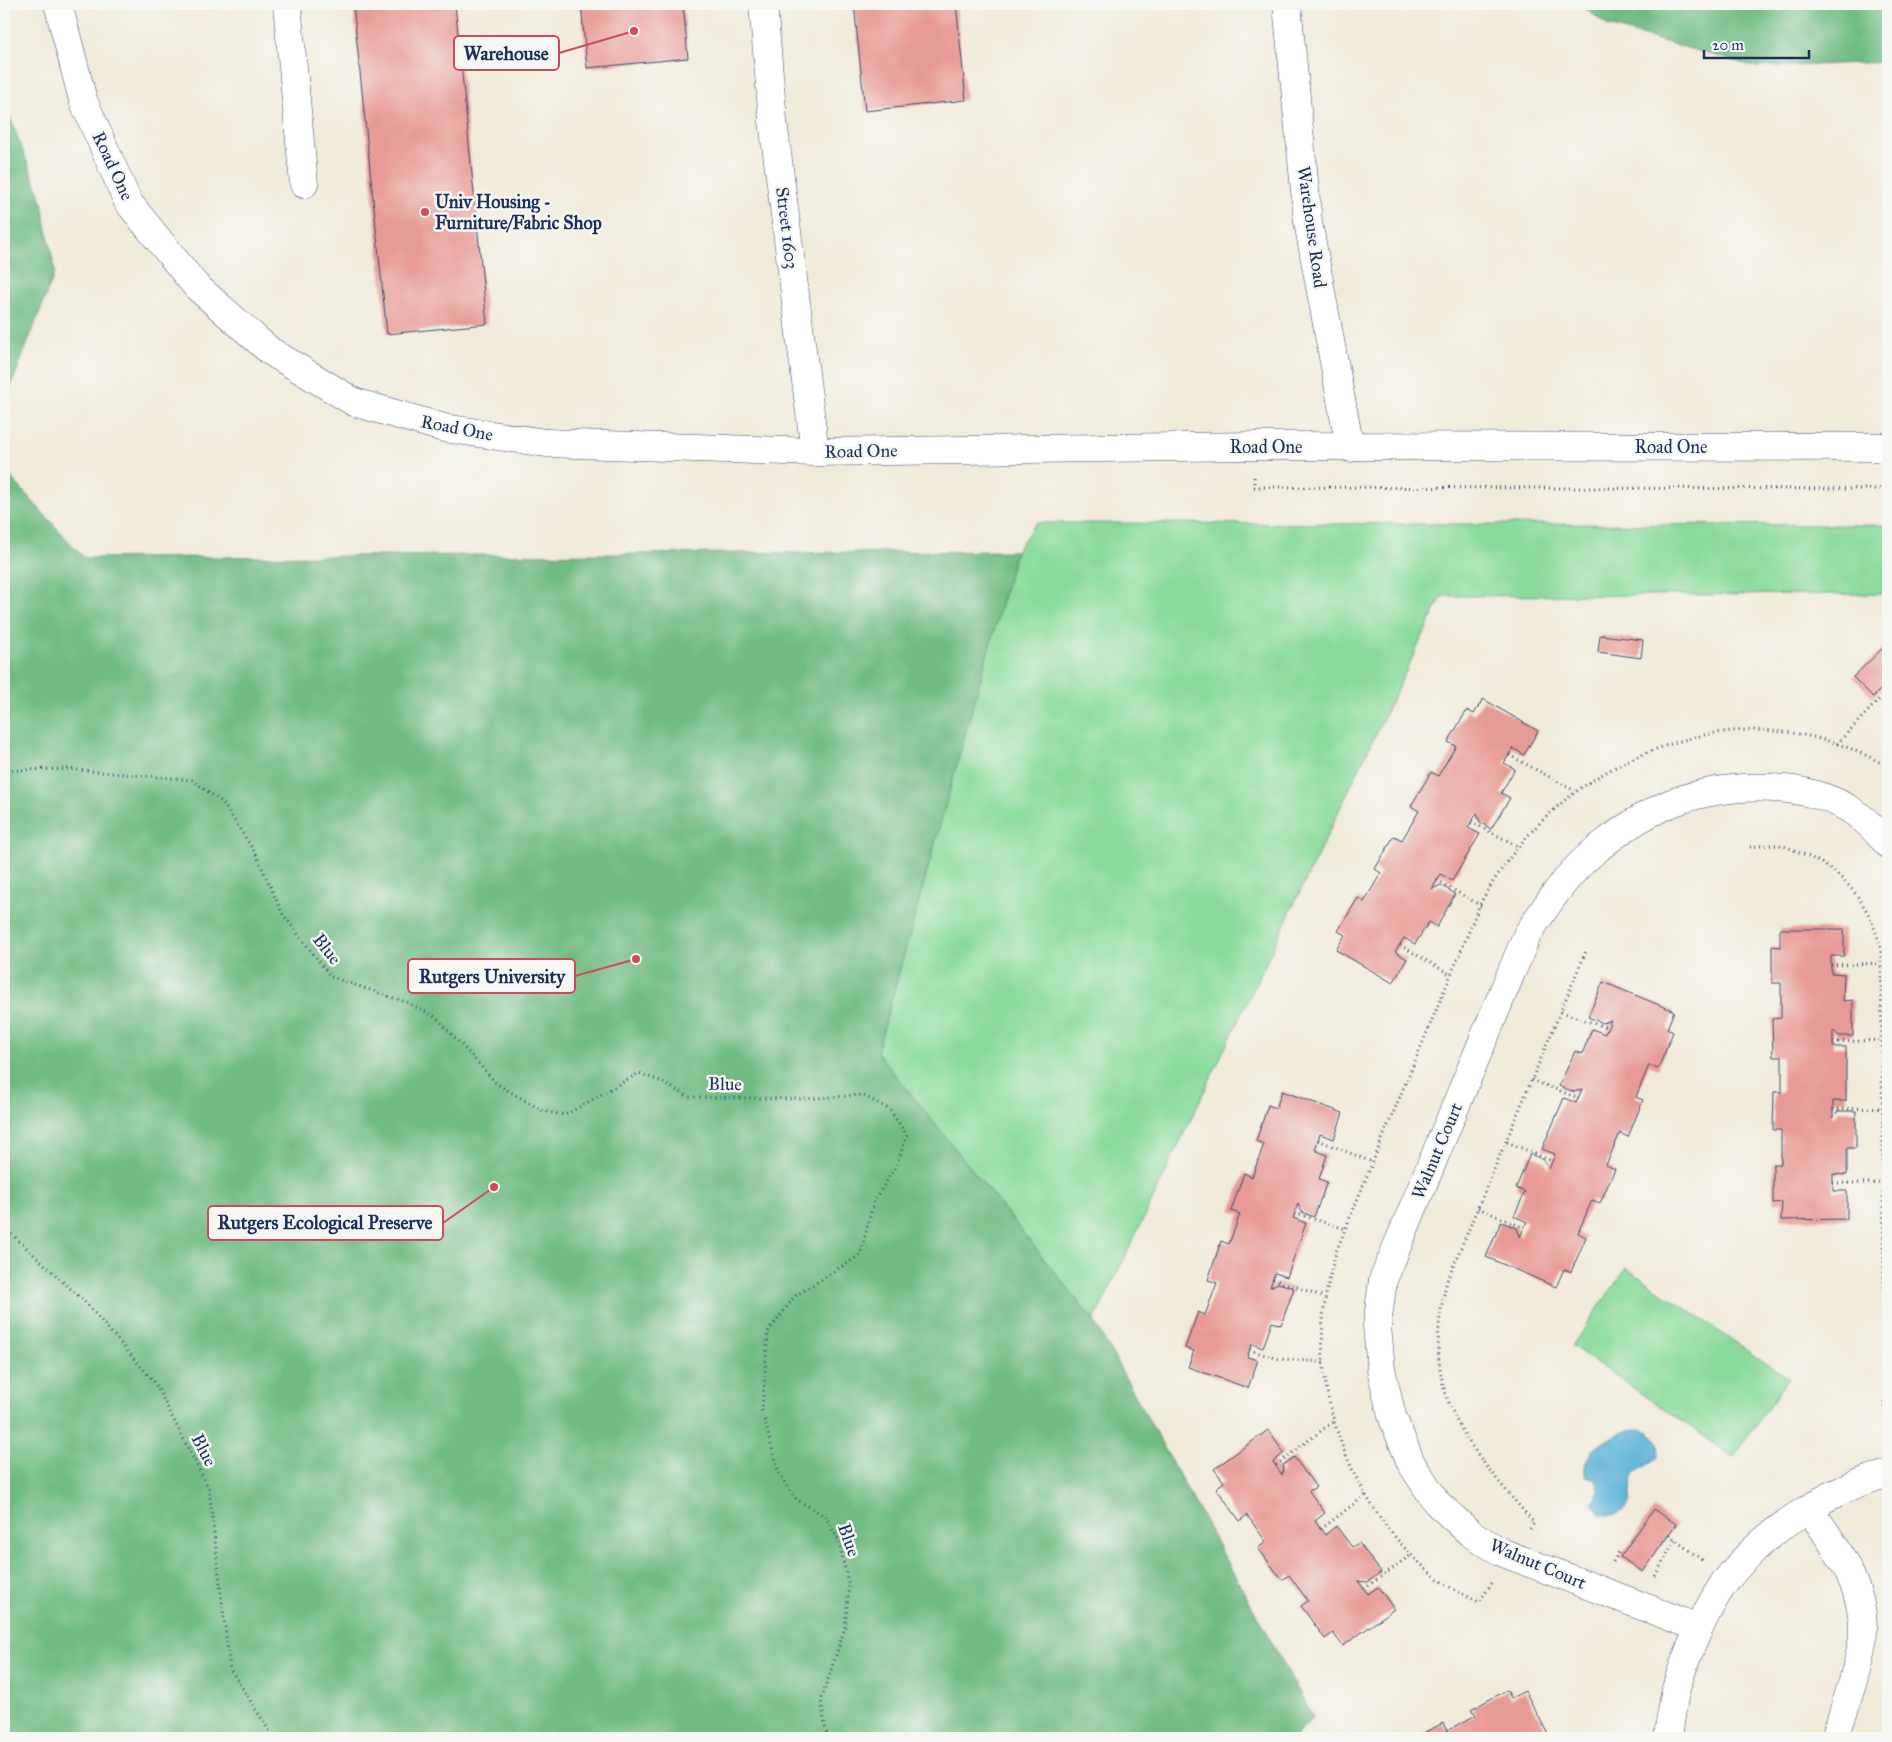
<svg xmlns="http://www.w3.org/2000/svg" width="1892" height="1742" font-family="'IM FELL Great Primer',serif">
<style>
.green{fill:#8adb9b;stroke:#52857c}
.forest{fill:#6fbb83;stroke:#457570}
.water{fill:#5bb3d8;stroke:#3b719b}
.building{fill:#e89b96}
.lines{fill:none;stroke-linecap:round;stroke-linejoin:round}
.minor-casing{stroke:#3b4b71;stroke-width:29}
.path{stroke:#3b4b71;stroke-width:3;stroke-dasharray:1 4;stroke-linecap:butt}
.minor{stroke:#fff;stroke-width:28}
.poi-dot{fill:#d1495b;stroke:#f6f6f2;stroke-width:2}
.labels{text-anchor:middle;stroke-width:5;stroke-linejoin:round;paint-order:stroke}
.street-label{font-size:18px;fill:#1b2f5e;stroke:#f6f6f2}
.poi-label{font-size:18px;font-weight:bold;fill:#1b2f5e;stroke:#f6f6f2;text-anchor:start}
.leader{fill:none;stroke:#d1495b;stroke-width:2}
.callout-dot{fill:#d1495b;stroke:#f6f6f2;stroke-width:2}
.callout{fill:#f6f6f2;stroke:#d1495b;stroke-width:2}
.callout-label{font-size:19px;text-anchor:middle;font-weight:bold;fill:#1b2f5e}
</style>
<rect width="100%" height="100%" fill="#f6f6f2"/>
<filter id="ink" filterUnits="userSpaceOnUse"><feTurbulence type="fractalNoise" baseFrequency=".02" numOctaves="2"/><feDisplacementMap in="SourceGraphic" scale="10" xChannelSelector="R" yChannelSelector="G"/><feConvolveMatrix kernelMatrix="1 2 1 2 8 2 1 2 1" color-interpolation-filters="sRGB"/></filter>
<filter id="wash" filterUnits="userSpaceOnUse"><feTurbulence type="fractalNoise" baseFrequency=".0096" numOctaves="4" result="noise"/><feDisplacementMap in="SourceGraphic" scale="20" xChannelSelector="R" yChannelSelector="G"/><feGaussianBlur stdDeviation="1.12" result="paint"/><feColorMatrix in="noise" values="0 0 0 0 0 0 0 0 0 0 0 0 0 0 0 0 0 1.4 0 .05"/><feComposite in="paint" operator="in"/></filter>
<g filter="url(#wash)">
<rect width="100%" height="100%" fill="#f1ebda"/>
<path class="green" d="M1036 523 1888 525V594L1442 596 1094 1321 877 1052 1016 551Z
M1626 1268 1788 1378 1734 1457 1572 1346Z"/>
<path class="forest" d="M1580 4H1888V62L1756 67 1608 26Z
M4 102 41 198 55 272 4 404Z
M4 470 84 558 1016 551 877 1052 1094 1321 1313 1717 1294 1738H4Z"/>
<path class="water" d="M1637 1429C1654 1430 1661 1441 1658 1457 1651 1465 1639 1467 1634 1476 1630 1482 1632 1488 1631 1495 1630 1511 1614 1518 1600 1514L1592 1503C1596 1494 1604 1487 1594 1478L1586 1477C1577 1451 1618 1431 1637 1429Z"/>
<g id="blocks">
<path class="building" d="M353 4H455L487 324 387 334Z
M581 4H683L688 58 587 68Z
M854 4H956L966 100 865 111Z
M1600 635 1643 640 1641 658 1598 652Z
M1888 643V692L1883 687 1873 697 1853 677Z
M1483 699 1538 731 1524 755 1513 748 1504 763 1515 769 1501 793 1510 798 1491 829 1480 822 1477 813 1468 828 1480 834 1452 881 1441 874 1432 889 1441 885 1455 894 1437 927 1429 922 1415 944 1404 938 1395 952 1407 959 1393 983 1336 950 1345 935 1338 931 1358 898 1364 902 1381 873 1375 869 1394 836 1402 840 1419 811 1411 806 1431 772 1438 776 1456 746 1448 742 1467 710 1474 714Z
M1780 929H1844V956H1831V973L1844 974 1843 1001 1853 1000V1036H1839L1833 1030V1047H1846V1101H1833V1118L1838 1111H1856V1148H1847V1175L1833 1174V1191H1847V1219L1781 1220 1782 1202 1773 1203V1164H1781V1130H1773L1774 1092H1782V1057H1773L1772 1019 1781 1018V983H1772V946L1780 947Z
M1603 982 1674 1011 1667 1029 1673 1032 1658 1069 1649 1065 1636 1097 1643 1100 1628 1137 1620 1133 1606 1165 1615 1169 1600 1203 1592 1200 1578 1233 1586 1237 1571 1272 1564 1269 1556 1287 1486 1257 1501 1222 1517 1228 1520 1237 1524 1228 1527 1222 1514 1216 1525 1192 1516 1188 1530 1154 1544 1160 1549 1169 1555 1154 1542 1149 1564 1098 1576 1103 1582 1089 1574 1092 1559 1086 1575 1051 1582 1054 1592 1029 1605 1034 1611 1020 1603 1023 1588 1017Z
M1282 1091 1343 1113 1334 1139 1320 1134 1315 1150 1327 1155 1319 1179 1327 1182 1314 1217 1302 1212 1298 1204 1293 1218 1306 1223 1287 1277 1275 1273 1270 1287 1278 1283 1294 1288 1281 1325 1272 1322 1263 1348 1252 1344 1247 1357 1258 1360 1248 1388 1188 1367 1194 1351 1185 1348 1198 1312 1205 1315 1217 1283 1208 1280 1221 1241 1229 1244 1240 1214 1231 1211 1244 1173 1252 1177 1264 1144 1256 1141 1268 1105 1276 1108Z
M1268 1430 1284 1453 1273 1462 1282 1475 1283 1465 1294 1457 1316 1487 1309 1491 1325 1513 1315 1521 1325 1535 1336 1526 1352 1547 1359 1543 1381 1572 1368 1582 1358 1581 1368 1594 1378 1587 1394 1609 1343 1646 1333 1633 1325 1639 1301 1606 1308 1601 1289 1575 1282 1580 1258 1548 1266 1542 1247 1515 1240 1521 1216 1488 1224 1482 1214 1469Z
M1654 1509 1676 1524 1643 1572 1620 1557Z
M1507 1690 1511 1698 1525 1691 1550 1738H1414L1443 1723 1447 1731 1476 1715 1472 1709Z"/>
</g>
</g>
<g filter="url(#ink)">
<use href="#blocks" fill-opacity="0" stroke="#3b4b71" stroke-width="1"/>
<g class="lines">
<g class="minor-casing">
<path id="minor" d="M58 4 83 100 128 202 196 286 270 351 354 402 444 428 546 443 815 452 1254 446 1888 447
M287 4 304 184
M763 4 773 121 815 452
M1287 4 1308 222 1350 448
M1809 1509C1838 1549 1872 1597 1861 1649 1855 1679 1844 1709 1835 1738
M1699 1628 1501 1552 1470 1533 1437 1503 1411 1463 1392 1416 1381 1369 1377 1326 1383 1280 1527 935C1546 906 1564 878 1590 855 1611 837 1635 820 1660 808 1714 782 1808 777 1858 815 1869 823 1879 834 1888 844
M1668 1738C1670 1723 1672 1708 1675 1693 1681 1666 1707 1607 1723 1585 1758 1535 1829 1488 1888 1474"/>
</g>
<path class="path" d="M1254 477V487L1888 489
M1837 744 1887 691
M1509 755 1575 791
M4 764 12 770 67 769 192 780 222 802 256 854 282 913 331 977 406 1002 436 1017 497 1084 543 1111 565 1115 639 1073 660 1081 689 1097 804 1099 862 1095 889 1109 907 1135 897 1164 874 1201 860 1255 795 1296 768 1332 762 1411 779 1474 796 1499 825 1516 838 1539 849 1586 845 1628 821 1700 827 1738
M1471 822 1518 846
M1750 847C1759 846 1768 845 1777 845 1785 845 1795 851 1803 854 1845 871 1870 905 1881 949L1885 1397V1425L1888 1440
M1437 880 1481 906
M1400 945 1451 975
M1831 965 1881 963
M1561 1012 1608 1028
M1833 1042 1883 1040
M1532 1080 1578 1098
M1833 1109 1882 1108
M1318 1140 1372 1162
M1507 1142 1552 1161
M1833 1183H1882
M1478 1208 1524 1228
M1295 1213 1345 1229
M4 1227 85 1302 155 1383 209 1489 230 1669 274 1738
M1273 1279 1325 1297
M1249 1350 1279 1359 1324 1362
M1276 1465 1334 1421
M1321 1529 1366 1495
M1530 1529 1534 1523C1465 1442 1418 1395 1447 1281L1586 951
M1669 1535 1703 1561
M1613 1562 1619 1552
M1655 1576 1675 1540
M1492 1583 1479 1602C1467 1596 1453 1590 1442 1582 1365 1524 1316 1419 1323 1322 1324 1298 1330 1275 1336 1252 1365 1180 1395 1108 1425 1037 1438 1005 1452 973 1465 941 1472 925 1478 905 1488 890 1534 814 1598 764 1684 740 1752 720 1827 731 1888 767
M1364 1589 1411 1555"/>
<use href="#minor" class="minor"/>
</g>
</g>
<circle class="poi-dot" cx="425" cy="212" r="5"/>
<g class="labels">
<g class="street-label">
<text transform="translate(113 166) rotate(65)" y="6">Road One</text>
<text transform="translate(1312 227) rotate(82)" y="6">Warehouse Road</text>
<text transform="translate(787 228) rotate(83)" y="6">Street 1603</text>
<text transform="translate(457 428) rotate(11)" y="6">Road One</text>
<text x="1266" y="453">Road One</text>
<text x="1671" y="453">Road One</text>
<text transform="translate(861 451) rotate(-1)" y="6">Road One</text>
<text transform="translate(327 949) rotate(52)" y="6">Blue</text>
<text transform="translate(725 1084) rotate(1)" y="6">Blue</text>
<text transform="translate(1437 1151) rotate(-67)" y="6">Walnut Court</text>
<text transform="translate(204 1450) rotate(63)" y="6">Blue</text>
<text transform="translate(849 1540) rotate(71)" y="6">Blue</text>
<text transform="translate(1538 1564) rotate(23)" y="6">Walnut Court</text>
</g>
<g class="poi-label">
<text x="435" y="208">Univ Housing -<tspan x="435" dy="21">Furniture/Fabric Shop</tspan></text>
</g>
</g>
<path class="leader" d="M634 31L559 53M636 959L575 976M494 1187L443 1223"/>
<g class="callout-dot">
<circle cx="634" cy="31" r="5"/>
<circle cx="636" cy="959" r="5"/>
<circle cx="494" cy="1187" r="5"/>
</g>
<g class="callout">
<rect x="454" y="36" width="105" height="34" rx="5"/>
<rect x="408" y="959" width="167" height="34" rx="5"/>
<rect x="208" y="1206" width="235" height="34" rx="5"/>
</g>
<g class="callout-label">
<text x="506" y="60">Warehouse</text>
<text x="492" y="983">Rutgers University</text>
<text x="325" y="1229">Rutgers Ecological Preserve</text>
</g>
<rect width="1892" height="1742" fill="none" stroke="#f6f6f2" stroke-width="20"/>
<path d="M1704 50v8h105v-8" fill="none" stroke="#1b2f5e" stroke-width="2.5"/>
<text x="1712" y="50" font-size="15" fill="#1b2f5e" stroke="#f6f6f2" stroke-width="4" paint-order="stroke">20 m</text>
</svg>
